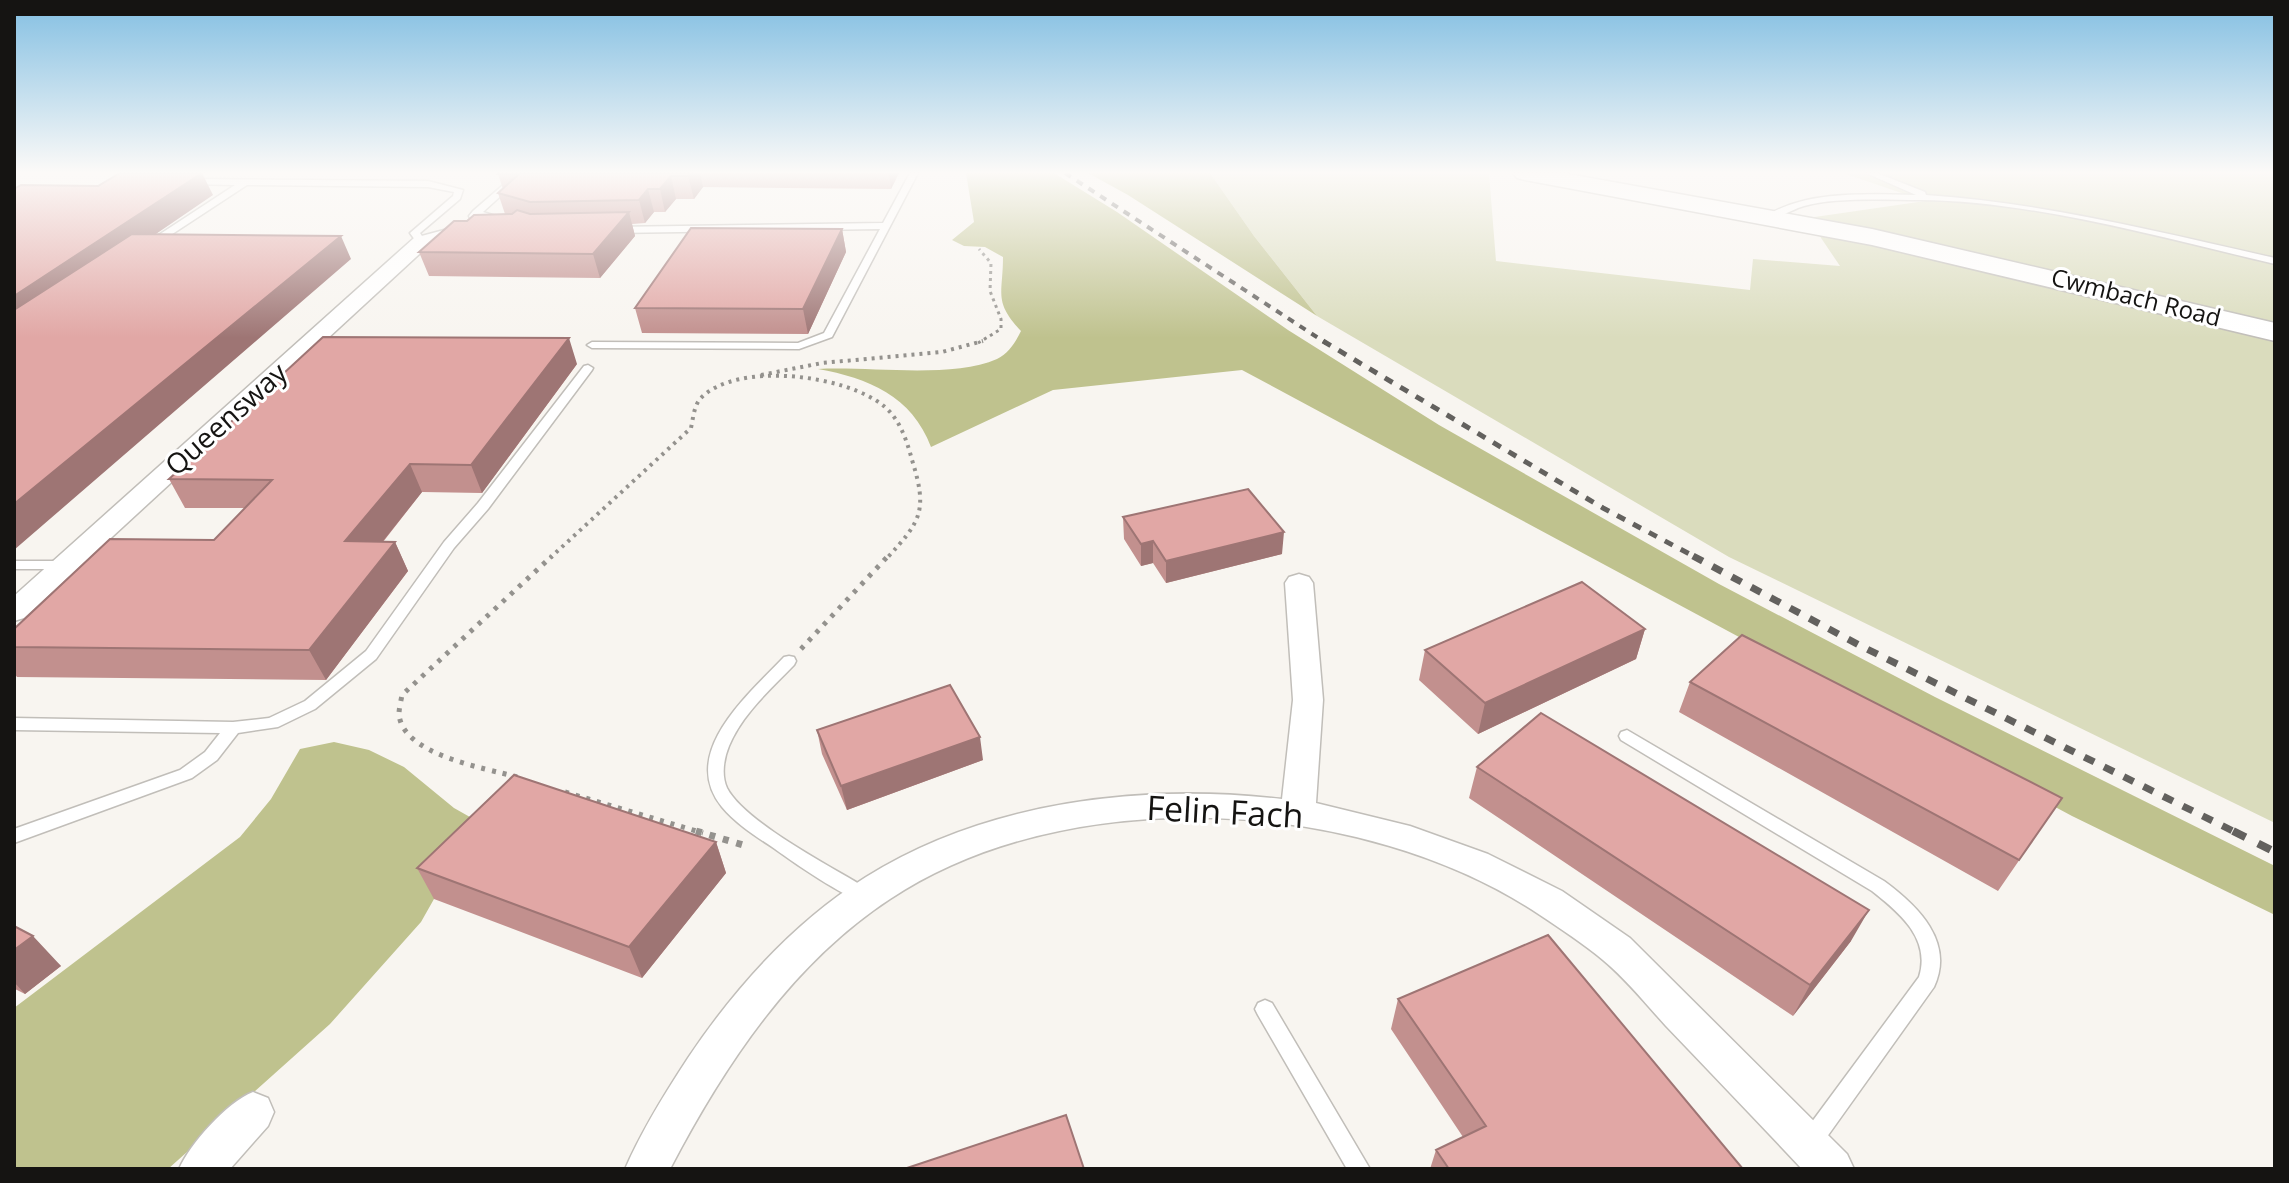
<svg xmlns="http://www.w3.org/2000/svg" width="2289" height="1183" font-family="'Open Sans',sans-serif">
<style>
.green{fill:#dadcbd}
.forest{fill:#bfc28e}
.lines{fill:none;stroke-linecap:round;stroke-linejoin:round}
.service-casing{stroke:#c1beb9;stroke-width:3}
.minor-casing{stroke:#c1beb9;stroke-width:3}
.secondary-casing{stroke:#c1beb9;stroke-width:3}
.path-far3{stroke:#94928e;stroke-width:3;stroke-dasharray:3 4;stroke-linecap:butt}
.path-far2{stroke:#94928e;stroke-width:4;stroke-dasharray:3 5;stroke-linecap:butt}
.path-far1{stroke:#94928e;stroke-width:5;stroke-dasharray:4 7;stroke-linecap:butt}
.path{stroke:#94928e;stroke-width:7;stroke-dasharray:6 8;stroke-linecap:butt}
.service{fill:#fff;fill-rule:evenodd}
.minor{fill:#fff;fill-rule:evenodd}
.secondary{fill:#fff;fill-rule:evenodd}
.rail-far3{stroke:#63615e;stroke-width:4;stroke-dasharray:7 7;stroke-linecap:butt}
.rail-far2{stroke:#63615e;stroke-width:5;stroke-dasharray:9 9;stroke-linecap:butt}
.rail-far1{stroke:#63615e;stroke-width:7;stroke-dasharray:11 11;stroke-linecap:butt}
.rail{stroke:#63615e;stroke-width:8;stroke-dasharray:14 14;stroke-linecap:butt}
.wall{fill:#c2908e}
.shaded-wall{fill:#9e7574}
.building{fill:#e1a7a5;stroke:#9e7574;stroke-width:2}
.labels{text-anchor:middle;stroke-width:6;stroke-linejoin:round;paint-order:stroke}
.far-street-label{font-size:24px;fill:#151412;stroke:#fff}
.street-label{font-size:28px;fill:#151412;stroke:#fff}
.near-street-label{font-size:34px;fill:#151412;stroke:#fff}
</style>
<rect width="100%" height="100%" fill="#f8f5f0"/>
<path class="green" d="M1210 173H1489L1496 261 1750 290 1753 259 1840 266 1817 232 2190 317 2275 342V823L1729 557 1317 316 1254 236Z
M1843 173H2275V329L1801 219 1925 201Z"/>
<path class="forest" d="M966 173H1054L1117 212 1288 330 1439 425 1532 478 1719 584 1935 697 2275 866V915L2072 816 1242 370 1053 390 931 447C912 396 868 378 818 369 869 366 951 379 997 359 1009 353 1015 343 1021 331 993 301 1003 294 1003 257L985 247 964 246 952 240 974 222Z
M1088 173H1210L1254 236 1317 316 1128 195Z
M334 742 369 750 404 767 454 808 500 834 434 899 421 922 330 1024 168 1169H14V1008L240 837 271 799 300 749Z"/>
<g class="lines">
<g class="service-casing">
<path id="service" d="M517 173H526L483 212 502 218V222L478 216 470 218 469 216 473 211Z
M910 173H918L832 337 799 349 592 348 587 345 592 342 798 343 824 333 880 229 614 233 609 230 614 227 883 223Z
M1866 173H1877L1925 192 1926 195C2045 203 2159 232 2275 258V264C2163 238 2034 201 1920 200 1886 200 1835 197 1804 206 1792 209 1775 222 1765 217 1804 190 1870 194 1916 195Z
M190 179 428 181 463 190 460 199 420 233 426 242 421 245 418 244 410 233 453 196 454 192 428 187 247 185 154 246H148V242L235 185 187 184V180Z
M588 365 593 368 592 370 488 509 454 548 376 659 315 709 278 727 238 733 217 760 192 778 14 843V829L180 770 205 752 220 733 14 730V718L233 722 269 718 305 701 366 651 444 542 478 503 584 366Z
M14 561H66L73 565 66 569H14Z
M789 656 794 657 796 661 794 665C771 689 742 714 729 746 724 758 721 775 727 788 745 823 836 869 871 891L874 896 871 901 865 903C841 895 797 865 775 849 757 837 736 824 722 807 678 753 749 694 784 657Z
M1627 730 1884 881C1918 906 1955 942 1934 987L1819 1148 1811 1151 1803 1148 1800 1141 1803 1134 1919 977C1931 939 1900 913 1872 891L1621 740 1619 736 1621 732Z
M1265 1000 1272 1003 1370 1169H1347L1258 1015 1255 1009 1258 1003Z"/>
</g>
<g class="minor-casing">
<path id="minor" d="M444 230 453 235 450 239 428 246 24 618 14 621V596L414 238Z
M1299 574 1309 577 1313 583 1323 700 1316 803 1410 826 1488 854 1562 891 1630 938 1847 1154 1854 1169H1802C1757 1121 1712 1074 1666 1026 1646 1004 1626 979 1603 960 1584 944 1561 929 1540 915 1364 797 1069 780 890 899 791 964 724 1066 670 1169H625C642 1130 665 1093 688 1058 735 988 794 922 866 877 987 801 1143 783 1282 799L1293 700 1285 583 1289 577Z
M253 1092 268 1098 274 1112 268 1126 230 1169H179C190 1144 227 1102 253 1092Z"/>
</g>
<g class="secondary-casing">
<path id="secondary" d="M1513 173H1563L1872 229 2275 323V341L1872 245 1525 180 1517 178Z"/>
</g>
<path class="path-far3" d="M978 343 1001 329V319L990 291 991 263 979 249"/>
<path class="path-far2" d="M761 375 822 363 942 352 983 341
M550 558 691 428C693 419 694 406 700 399 736 360 848 375 885 407 900 420 907 441 912 460 928 511 921 521 887 558"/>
<path class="path-far1" d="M801 649 888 556
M517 777C485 768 402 755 399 714 399 708 401 701 402 695L552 556
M565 792 703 833"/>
<path class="path" d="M696 831 743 845"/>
<use href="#service" class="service"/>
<use href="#minor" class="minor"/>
<use href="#secondary" class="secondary"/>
<path class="rail-far3" d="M1065 173 1326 343"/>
<path class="rail-far2" d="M1323 341 1603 508 1697 558"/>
<path class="rail-far1" d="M1693 556 1859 645 2237 833"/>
<path class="rail" d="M2233 831 2275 852"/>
</g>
<path class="wall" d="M499 173H899L891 189 703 187 694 199H676L665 212H654L645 223 632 224 635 236 600 278 429 276 419 252 467 221 505 214 498 193 503 189 498 174Z
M842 229 846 252 808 334 642 333 635 308Z
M577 364 482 493 422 492 383 542H395L408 571 326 680 17 677 14 673V629L214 540 245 508H185L169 479Z
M1123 517 1282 554 1166 583 1153 563 1141 566 1124 539Z
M1645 629 1636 659 1478 734 1419 680 1425 650Z
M1690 682 2062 798 1998 891 1679 712Z
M817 730 983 760 847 810 822 754Z
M1477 767 1851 941 1793 1016 1469 798Z
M716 842 726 873 642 978 434 899 417 868Z
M14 926 61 966 25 994 15 989H14Z
M1398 999 1743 1169H1430L1436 1150 1463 1137 1391 1029Z"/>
<path class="shaded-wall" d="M202 173 213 195 14 331V296Z
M691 173H700L703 187 694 199 688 176Z
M889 173H899L891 189Z
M671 176 676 199 665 212 660 189Z
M648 189 654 212 645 223 639 200Z
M629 212 635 236 600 278 593 254Z
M842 229 846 252 808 334 803 309Z
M341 236 351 259 14 550V504Z
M569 338 577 364 482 493 471 465Z
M410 464 422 492 360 570 345 541Z
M1284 532 1282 554 1166 583V561Z
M1153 541V563L1141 566V544Z
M395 542 408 571 326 680 309 650Z
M1645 629 1636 659 1478 734 1485 703Z
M980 737 983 760 847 810 841 786Z
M716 842 726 873 642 978 629 947Z
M1869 910 1851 941 1793 1016 1810 985Z
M33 936 61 966 25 994 14 982V950Z"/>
<path class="building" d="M120 173H202L14 296V189L21 185 98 186Z
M499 173H691L688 176H671L660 189H648L639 200 530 202 498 193 519 174H498Z
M517 210 530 214 629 212 593 254 419 252 454 221H467L474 215 512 214Z
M691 228 842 229 803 309 635 308Z
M132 234 341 236 14 504V310Z
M323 337 569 338 471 465 410 464 345 541 395 542 309 650 14 647V629L110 539 214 540 272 480 169 479Z
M1248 489 1284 532 1166 561 1153 541 1141 544 1123 517Z
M1582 582 1645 629 1485 703 1425 650Z
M1742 635 2062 798 2019 860 1690 682Z
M950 685 980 737 841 786 817 730Z
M1541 713 1869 910 1810 985 1477 767Z
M514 775 716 842 629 947 417 868Z
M14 926 33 936 14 950Z
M1548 935 1743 1169H1449L1436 1150 1486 1126 1398 999Z
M1066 1115 1084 1169H904Z"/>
<linearGradient id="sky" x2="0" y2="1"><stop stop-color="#83bfe2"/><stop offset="0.51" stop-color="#fcfaf8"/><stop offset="1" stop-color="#fcfaf8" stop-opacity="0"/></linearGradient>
<rect width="2289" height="338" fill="url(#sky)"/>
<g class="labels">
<g class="far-street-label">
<text transform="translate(2136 298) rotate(14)" y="8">Cwmbach Road</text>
</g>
<g class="street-label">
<text transform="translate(226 419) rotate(-42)" y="10">Queensway</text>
</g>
<g class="near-street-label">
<text transform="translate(1225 812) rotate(3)" y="12">Felin Fach</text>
</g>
</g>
<rect width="2289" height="1183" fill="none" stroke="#151412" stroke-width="32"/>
</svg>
